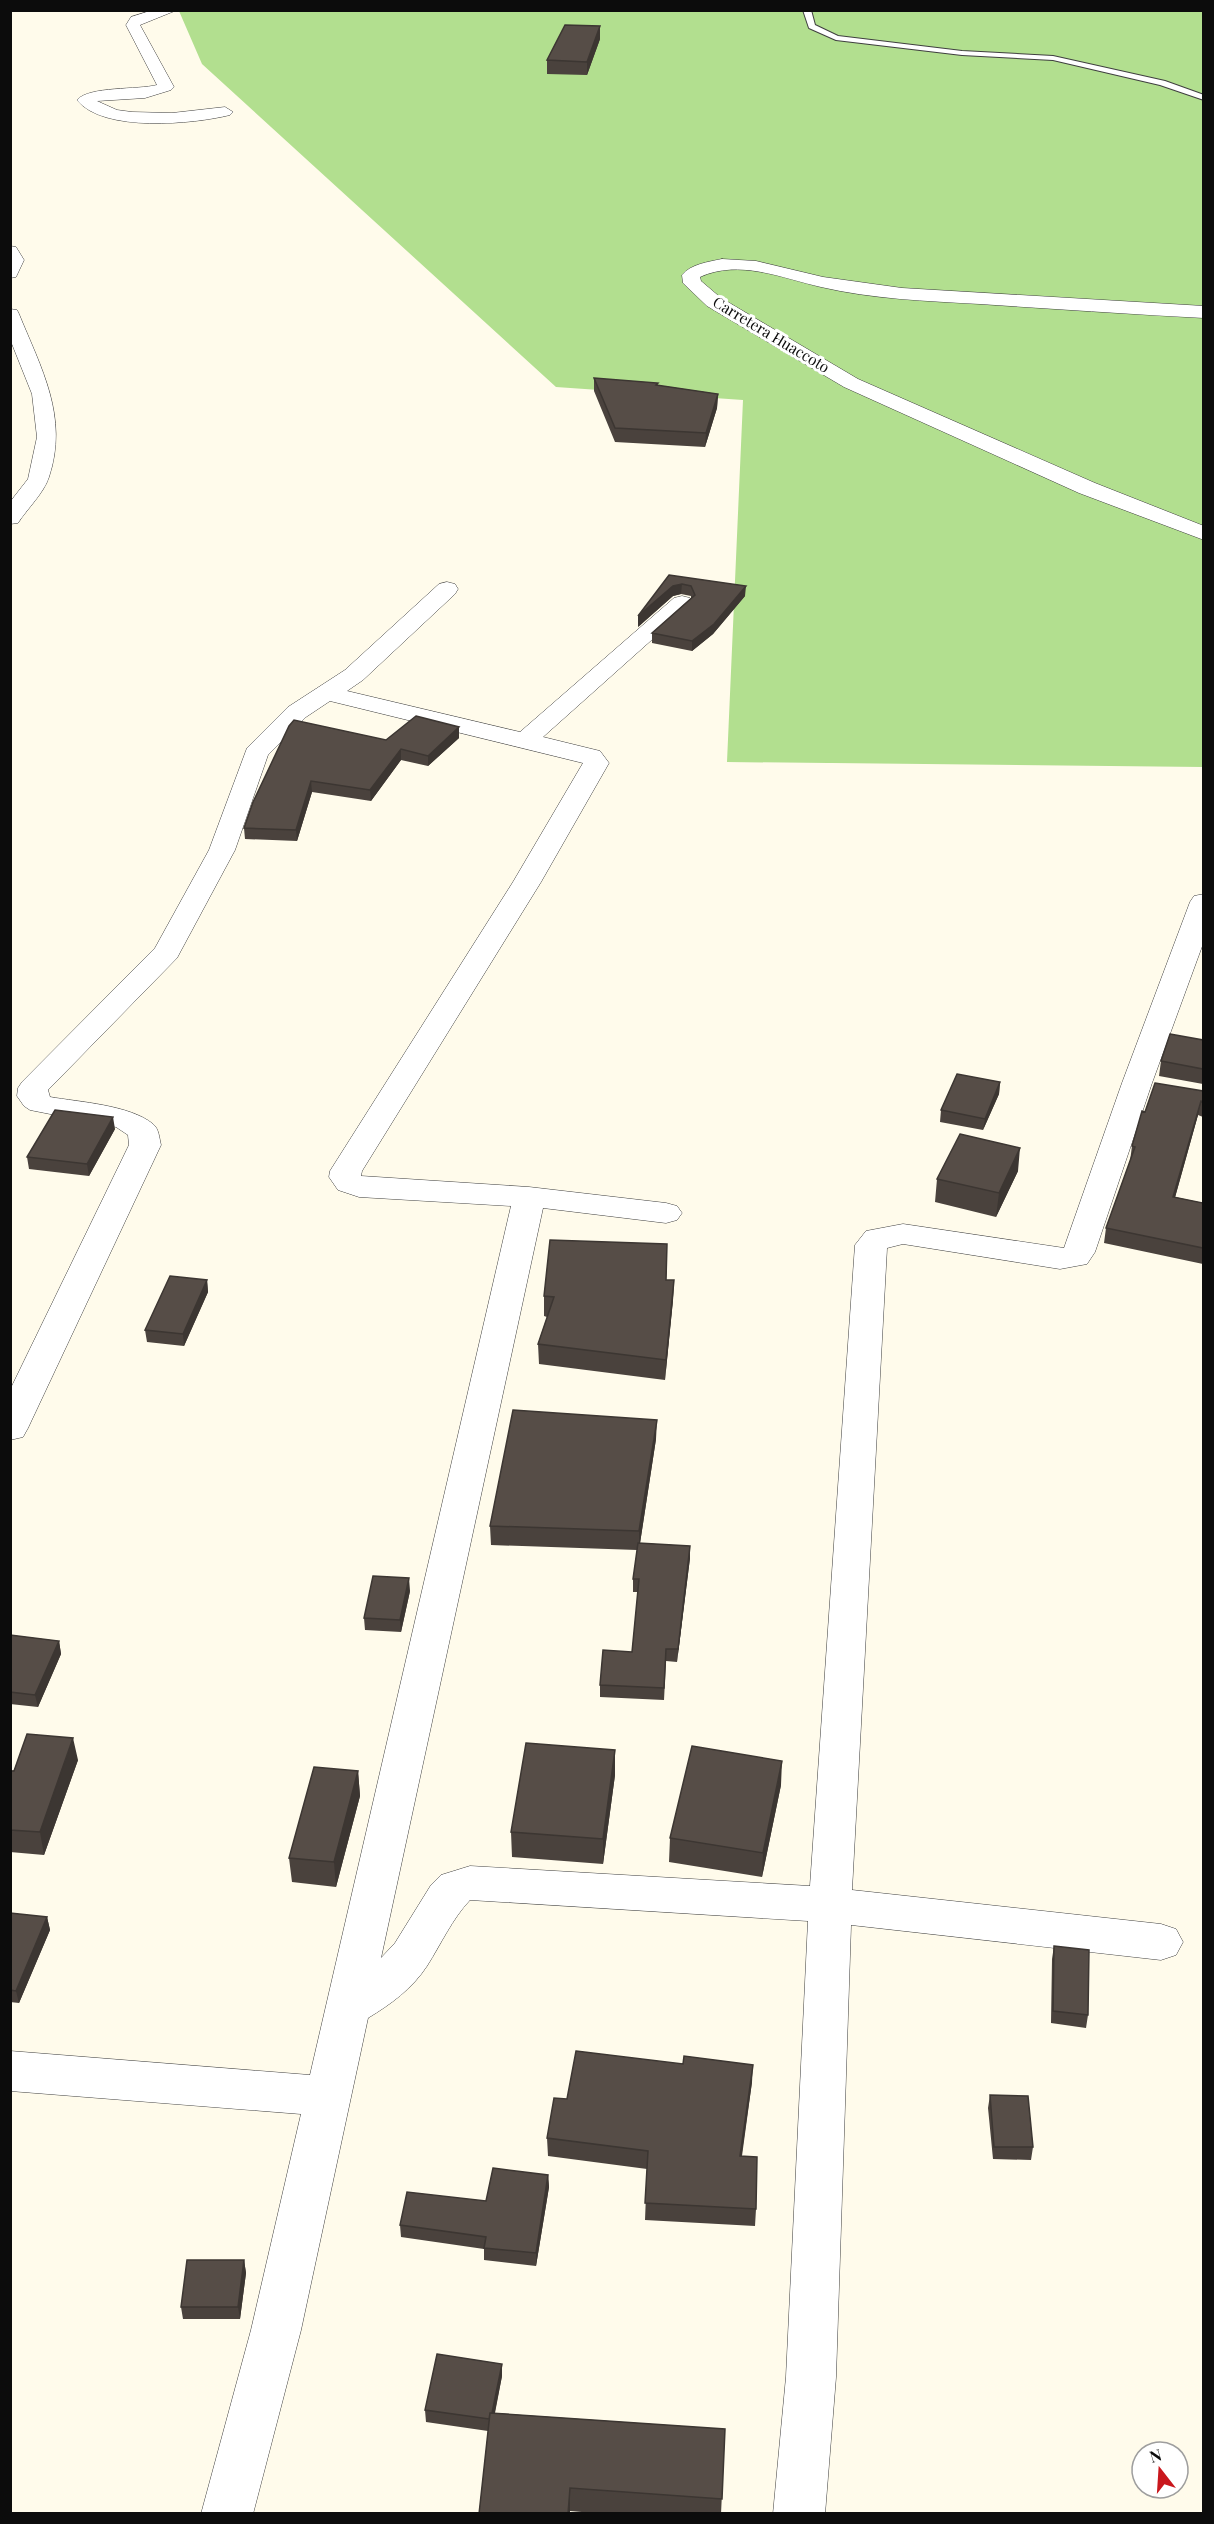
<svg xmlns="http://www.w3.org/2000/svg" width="1214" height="2524" font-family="'Playfair Display',serif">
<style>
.forest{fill:#b2df8f}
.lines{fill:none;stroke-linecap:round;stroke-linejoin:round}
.service-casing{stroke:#3f3f3f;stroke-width:2}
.minor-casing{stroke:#3f3f3f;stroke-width:1}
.tertiary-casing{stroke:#3f3f3f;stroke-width:1}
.service{fill:#fff;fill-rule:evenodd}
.minor{fill:#fff;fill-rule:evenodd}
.tertiary{fill:#fff;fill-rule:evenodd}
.wall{fill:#4a423d}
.shaded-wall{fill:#3c3632}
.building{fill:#564d47;stroke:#3c3632;stroke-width:1.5}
.labels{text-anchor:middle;stroke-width:6;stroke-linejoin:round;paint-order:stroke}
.far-street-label{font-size:15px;fill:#0c0c0c;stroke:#fff}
</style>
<rect width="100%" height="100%" fill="#fffbeb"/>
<path class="forest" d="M179 11H1203V767L727 762 743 400 556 387 202 64Z"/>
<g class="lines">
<g class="service-casing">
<path id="service" d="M803 10H811L815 25 838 36 962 51 1053 56 1165 81 1204 95V100L1160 85 1053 60 962 55 836 40 809 28Z"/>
</g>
<g class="minor-casing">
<path id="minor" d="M153 10H177L140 25 174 87 171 90 145 98 97 101 117 110 132 112 172 113 225 107 233 112 230 115C194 124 103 133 77 100 89 86 138 90 157 85L126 25 131 17Z
M10 246 16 247 24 260 16 277 10 278Z
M10 309 17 310 19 314C41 368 69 417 49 477 44 493 27 509 18 523L10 524V502L28 479 37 437 32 394 10 339Z
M447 582 455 584 458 589 455 594 363 680 347 691 520 732 674 598 682 596 690 598 693 603 543 737 600 751 609 763 541 882 362 1171 361 1176 529 1187 666 1203 677 1206 682 1213 677 1220 666 1223 543 1208 381 1958 395 1943 431 1885 441 1875 470 1866 810 1886 855 1245 866 1231 903 1224 1064 1248 1122 1083 1190 902 1194 896 1204 894V941L1152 1083 1095 1252 1087 1264 1060 1269 903 1244 887 1248 852 1890 1161 1924 1176 1929 1183 1942 1176 1955 1161 1960 851 1925 836 2377 825 2514H773L786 2377 808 1921 470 1900C452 1919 441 1944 427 1966 412 1989 391 2004 368 2018L301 2330 253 2514H201L251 2330 301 2114 10 2091V2051L310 2075 511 1206 359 1197 338 1190 329 1177 330 1171 513 882 583 763 330 701 306 717 268 755 235 850 177 958 48 1090 50 1097C79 1102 130 1105 153 1124 159 1129 159 1137 161 1145L28 1428 23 1437 10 1440V1390L129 1145 128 1135 116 1127 30 1110 24 1106 17 1096 18 1088 22 1082 155 948 209 850 247 748 288 707 345 670 439 584Z"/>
</g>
<g class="tertiary-casing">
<path id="tertiary" d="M722 259 756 261 823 277 902 288 1204 306V318C1129 314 1054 309 980 304 927 301 872 299 821 287 782 278 739 259 700 277L701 281 721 298 858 379 1095 483 1204 526V540L1079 493 844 387 707 306 683 283 682 275C691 264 708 262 722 259Z"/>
</g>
<use href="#service" class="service"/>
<use href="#minor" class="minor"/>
<use href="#tertiary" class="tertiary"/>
</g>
<path class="wall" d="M600 26V39L587 75 547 74V60Z
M594 378 657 385 718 394 717 408 705 447 615 442 594 391Z
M669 575 745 596 713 634 692 651 652 643V633L691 598V596L681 594 673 596 638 627Z
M459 727V738L428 766 401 760 371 801 312 792 297 841 245 839 244 828 253 802Z
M1203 1040V1084L1159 1076 1161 1061Z
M1000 1082 999 1094 983 1130 940 1122 941 1110Z
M1203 1091V1117L1198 1115 1175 1197 1203 1203V1264L1104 1243 1106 1228 1130 1161 1132 1146 1145 1112Z
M115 1129 89 1176 29 1169 27 1157Z
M1018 1171 996 1217 935 1202 937 1179Z
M667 1264 666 1280H674L673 1300 665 1380 539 1364 538 1344 547 1317 544 1316V1296Z
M207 1280 208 1292 184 1346 147 1342 145 1330Z
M656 1439 640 1543 690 1546V1558L677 1662 666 1661 664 1700 600 1697V1685L632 1652 638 1592H633V1579L637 1550 491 1545 490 1526Z
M410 1591 401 1632 365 1630 364 1618Z
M10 1635 59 1641 61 1654 38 1707 10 1704Z
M615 1750V1775L603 1864 512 1857 511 1832Z
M78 1760 44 1855 10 1852V1771Z
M358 1771 360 1796 336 1887 292 1882 289 1858Z
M781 1785 762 1877 669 1862 670 1838Z
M10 1913 47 1917 50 1930 19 2003 10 2002Z
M1054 1946 1088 2015 1086 2028 1051 2023 1052 1959Z
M752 2082 742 2156 756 2209 755 2226 645 2220 647 2169 548 2156 547 2138 567 2099Z
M990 2095 1033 2147 1031 2160 993 2159 988 2108Z
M548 2175 549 2187 536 2266 484 2260V2249L401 2237 400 2225 486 2201Z
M244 2260 246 2273 240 2319H183L181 2307Z
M502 2376 495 2413 725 2429 721 2514H605L570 2511V2514H479L488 2431 426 2422 425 2410Z"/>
<path class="shaded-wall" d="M600 26V39L587 75V62Z
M718 394 717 408 705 447 706 433Z
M682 584 681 594 673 596 638 627V616L673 586Z
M746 586 745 596 713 634 692 651V641Z
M459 727V738L428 766V756Z
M401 749V760L371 801 370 790Z
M311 781 312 792 297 841 296 830Z
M1000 1082 999 1094 983 1130 985 1119Z
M1201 1101 1198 1115 1171 1212 1173 1197Z
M113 1117 115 1129 89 1176 87 1164Z
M1020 1148 1018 1171 996 1217 999 1193Z
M207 1280 208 1292 184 1346 183 1334Z
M674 1280 673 1300 665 1380 666 1360Z
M657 1420 656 1439 639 1550V1531Z
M690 1546V1558L677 1662 678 1649Z
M409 1578 410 1591 401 1632 400 1620Z
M59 1641 61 1654 38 1707 35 1695Z
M73 1738 78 1760 44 1855 40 1832Z
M615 1750V1775L603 1864V1839Z
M782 1761 781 1785 762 1877 763 1853Z
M358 1771 360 1796 336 1887 334 1862Z
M47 1917 50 1930 19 2003 16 1991Z
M753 2065 752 2082 739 2173 740 2156Z
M548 2175 549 2187 536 2266V2253Z
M244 2260 246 2273 240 2319 238 2307Z
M502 2364V2376L491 2431 490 2419Z
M570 2488V2514H568Z"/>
<path class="building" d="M565 25 600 26 587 62 547 60Z
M594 378 658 383 656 385 718 394 706 433 615 428Z
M669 575 746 586 714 624 692 641 652 633 695 595 691 586 682 584 673 586 638 616Z
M416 716 459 727 428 756 401 749 370 790 311 781 296 830 244 828 253 802 289 726 294 720 386 740Z
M1170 1034 1203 1040V1069L1161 1061Z
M957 1074 1000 1082 985 1119 941 1110Z
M1155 1083 1203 1091V1102L1201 1101 1173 1197 1203 1203V1248L1106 1228 1135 1147 1132 1146 1142 1111 1145 1112Z
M55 1110 113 1117 87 1164 27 1157Z
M960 1134 1020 1148 999 1193 937 1179Z
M550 1240 667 1244 666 1280H674L666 1360 538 1344 554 1297 544 1296Z
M170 1276 207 1280 183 1334 145 1330Z
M513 1410 657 1420 639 1531 490 1526Z
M638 1543 690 1546 678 1649H666L664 1688 600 1685 603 1650 632 1652 639 1579H633Z
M373 1576 409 1578 400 1620 364 1618Z
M10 1635 59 1641 35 1695 10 1692Z
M27 1734 73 1738 40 1832 10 1830V1771H14Z
M526 1743 615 1750 603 1839 511 1832Z
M692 1746 782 1761 763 1853 670 1838Z
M314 1767 358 1771 334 1862 289 1858Z
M10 1913 47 1917 16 1991 10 1990Z
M1054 1946 1089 1950 1088 2015 1053 2011Z
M576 2051 683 2064 684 2056 753 2065 740 2156 757 2157 756 2209 645 2203 648 2151 547 2138 554 2098 567 2099Z
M990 2095 1028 2096 1033 2147H994Z
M493 2168 548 2175 536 2253 484 2248 486 2237 400 2225 407 2192 486 2201Z
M187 2260H244L238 2307H181Z
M437 2354 502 2364 492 2413H490L489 2419 425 2410Z
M490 2413 725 2429 722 2499 570 2488 568 2514H479Z"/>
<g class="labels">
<g class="far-street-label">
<text transform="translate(771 335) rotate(31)" y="5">Carretera Huaccoto</text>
</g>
</g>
<rect width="1214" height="2524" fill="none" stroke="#0c0c0c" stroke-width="24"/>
<g transform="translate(1160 2470) rotate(343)"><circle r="28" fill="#ffffff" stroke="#9e9e9e" stroke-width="1.5"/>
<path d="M0-4.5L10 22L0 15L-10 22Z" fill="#c9171d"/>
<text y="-9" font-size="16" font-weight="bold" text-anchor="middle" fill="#0c0c0c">N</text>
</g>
</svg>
